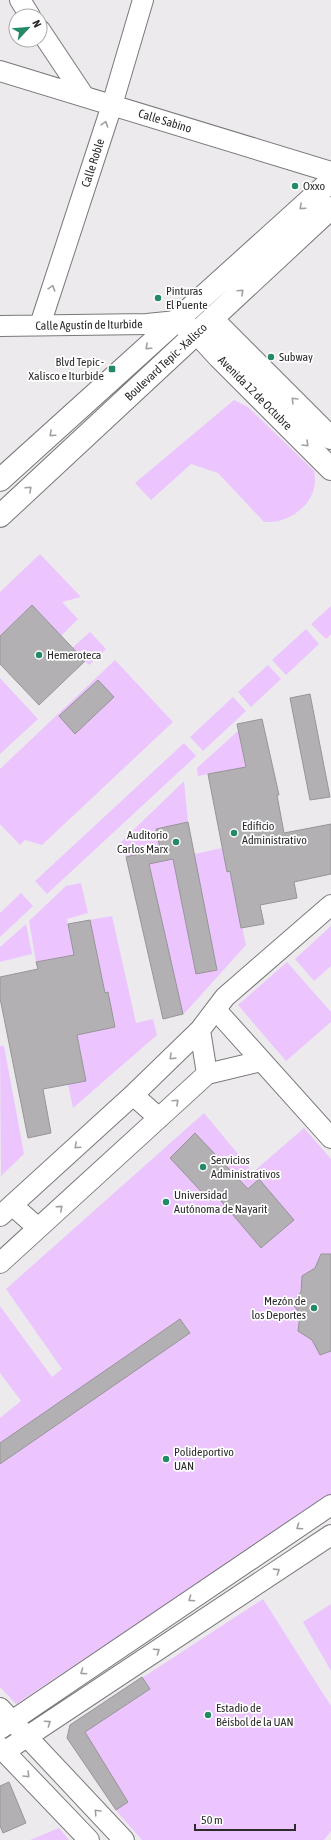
<svg xmlns="http://www.w3.org/2000/svg" width="331" height="1840" font-family="'Asap Condensed',sans-serif">
<style>
.green{fill:#ecc5ff}
.building{fill:#b2b0b3;stroke:#979598}
.lines{fill:none;stroke-linecap:round;stroke-linejoin:round}
.minor-casing{stroke:#7a787b;stroke-width:22}
.major-casing{stroke:#7a787b;stroke-width:24}
.minor{stroke:#fff;stroke-width:20}
.major{stroke:#fff;stroke-width:22}
.oneway{stroke:#a0a0a0}
.poi-dot{fill:#248a65;stroke:#fff;stroke-width:1.5}
.labels{text-anchor:middle;stroke-width:3.5;stroke-linejoin:round;paint-order:stroke}
.street-label{font-size:12px;fill:#2c2b2c;stroke:#fff}
.poi-label{font-size:12px;fill:#2c2b2c;stroke:#fff;text-anchor:start}
</style>
<rect width="100%" height="100%" fill="#eceaed"/>
<path class="green" d="M234 400 248 407 314 471C321 500 292 524 264 522L218 473 191 464 151 500 135 483Z
M40 554 81 597 62 602 78 619 61 636 32 605 0 635V592Z
M331 606V634L326 639 311 624Z
M306 629 319 644 286 675 272 660Z
M90 632 106 649 89 665 72 648Z
M115 660 173 722 42 845 25 840 20 845 0 824V769Z
M268 665 281 679 251 707 238 692Z
M0 678 38 719 0 754Z
M233 697 246 711 203 751 190 737Z
M239 730 246 769H236L198 776 197 768Z
M184 743 196 756 47 894 35 881Z
M184 781 188 822 156 829 162 861 222 848 227 872 230 871 246 945 183 1015 146 853 126 857 120 843Z
M81 883 88 913 67 919 68 924 112 916 136 1023 153 1019 157 1035 73 1108 68 1084 86 1080 79 1045 36 962 29 921 66 886Z
M21 893 33 906 0 937V913Z
M26 924 32 954 0 962V947Z
M331 926V966L314 981 295 959Z
M287 962 331 1012V1022L286 1061 238 1005Z
M0 1046H4L24 1154 1 1176Z
M204 1113 253 1172 304 1128 331 1159V1495L16 1704 0 1687V1418L21 1401 0 1373V1306L52 1377 62 1369 6 1289Z
M263 1599 331 1706V1831L324 1840H142L119 1814 67 1738 70 1725Z
M331 1604V1671L303 1622Z
M59 1828 69 1840H30Z"/>
<path class="building" d="M32 605 85 661 39 705 0 664V636Z
M98 680 114 697 75 734 59 716Z
M310 694 330 797 310 800 290 698Z
M262 719 279 795H277L284 833 331 824V874L294 882 297 898 260 905 264 924 241 928 230 871 227 872 208 774 246 767 237 724Z
M188 822 217 970 196 974 173 859 149 864 183 1014 163 1019 126 857 160 849 156 829Z
M90 920 105 993 108 992 115 1027 77 1035 86 1081 43 1089 51 1133 28 1138 0 998V977L38 969 36 962 74 955 68 924Z
M195 1133 248 1189 259 1179 294 1220 261 1248 216 1195 210 1201 170 1158Z
M321 1254H331V1351L320 1355 312 1340 298 1331 300 1314 292 1303 301 1292 302 1276 315 1268Z
M180 1319 190 1333 0 1464V1443Z
M142 1677 150 1689 85 1732 128 1802 116 1810 67 1738 70 1725Z
M9 1782 26 1823 3 1833 0 1826V1786Z"/>
<g class="lines">
<g class="minor-casing">
<path id="minor" d="M20 0 30 16
M40 30 84 96
M0 71 331 172
M40 325 112 105 143 0
M0 326 147 324 177 321
M216 1010 331 1138
M207 1074 261 1061
M133 1095 159 1118
M12 1205 38 1228
M0 1216 133 1095 200 1030 225 997 331 905
M0 1263 207 1074 200 1030
M0 1708 124 1840
M0 1729 331 1505
M0 1747 89 1840
M4 1752 331 1535"/>
</g>
<g class="major-casing">
<path id="major" d="M212 319 331 438
M185 326 197 333 219 357 331 469
M0 480 331 181
M0 516 331 208"/>
</g>
<use href="#minor" class="minor"/>
<use href="#major" class="major"/>
</g>
<defs><path id="oneway-chevron" d="M-2-3.5L2.5 0L-2 3.5" fill="none" stroke-width="1.6" stroke-linecap="round" stroke-linejoin="round"/></defs>
<g class="oneway">
<use href="#oneway-chevron" transform="translate(105 124) rotate(-72)"/>
<use href="#oneway-chevron" transform="translate(302 207) rotate(138)"/>
<use href="#oneway-chevron" transform="translate(52 288) rotate(-72)"/>
<use href="#oneway-chevron" transform="translate(241 292) rotate(-43)"/>
<use href="#oneway-chevron" transform="translate(148 347) rotate(138)"/>
<use href="#oneway-chevron" transform="translate(294 400) rotate(-135)"/>
<use href="#oneway-chevron" transform="translate(52 434) rotate(138)"/>
<use href="#oneway-chevron" transform="translate(306 444) rotate(45)"/>
<use href="#oneway-chevron" transform="translate(29 489) rotate(-43)"/>
<use href="#oneway-chevron" transform="translate(172 1057) rotate(136)"/>
<use href="#oneway-chevron" transform="translate(176 1102) rotate(-43)"/>
<use href="#oneway-chevron" transform="translate(77 1146) rotate(138)"/>
<use href="#oneway-chevron" transform="translate(60 1208) rotate(-42)"/>
<use href="#oneway-chevron" transform="translate(299 1527) rotate(146)"/>
<use href="#oneway-chevron" transform="translate(277 1571) rotate(-33)"/>
<use href="#oneway-chevron" transform="translate(191 1599) rotate(146)"/>
<use href="#oneway-chevron" transform="translate(157 1651) rotate(-34)"/>
<use href="#oneway-chevron" transform="translate(83 1672) rotate(146)"/>
<use href="#oneway-chevron" transform="translate(48 1723) rotate(-34)"/>
<use href="#oneway-chevron" transform="translate(27 1775) rotate(46)"/>
<use href="#oneway-chevron" transform="translate(97 1812) rotate(-133)"/>
</g>
<g class="poi-dot">
<circle cx="295" cy="186" r="4"/>
<circle cx="158" cy="298" r="4"/>
<circle cx="271" cy="357" r="4"/>
<rect x="108" y="365" width="8" height="8" rx="2"/>
<circle cx="39" cy="655" r="4"/>
<circle cx="234" cy="833" r="4"/>
<circle cx="176" cy="842" r="4"/>
<circle cx="203" cy="1167" r="4"/>
<circle cx="166" cy="1202" r="4"/>
<circle cx="314" cy="1308" r="4"/>
<circle cx="166" cy="1459" r="4"/>
<circle cx="208" cy="1715" r="4"/>
</g>
<g class="labels">
<g class="street-label">
<text transform="translate(165 121) rotate(17)" y="4">Calle Sabino</text>
<text transform="translate(93 163) rotate(-72)" y="4">Calle Roble</text>
<text transform="translate(89 325) rotate(-1)" y="4">Calle Agustín de Iturbide</text>
<text transform="translate(166 362) rotate(-43)" y="4">Boulevard Tepic - Xalisco</text>
<text transform="translate(255 393) rotate(45)" y="4">Avenida 12 de Octubre</text>
</g>
<g class="poi-label">
<text x="303" y="190">Oxxo</text>
<text x="166" y="295">Pinturas<tspan x="166" dy="14">El Puente</tspan></text>
<text x="279" y="361">Subway</text>
<text x="104" y="366" text-anchor="end">Blvd Tepic -<tspan x="104" dy="14">Xalisco e Iturbide</tspan></text>
<text x="47" y="659">Hemeroteca</text>
<text x="242" y="830">Edificio<tspan x="242" dy="14">Administrativo</tspan></text>
<text x="168" y="839" text-anchor="end">Auditorio<tspan x="168" dy="14">Carlos Marx</tspan></text>
<text x="211" y="1164">Servicios<tspan x="211" dy="14">Administrativos</tspan></text>
<text x="174" y="1199">Universidad<tspan x="174" dy="14">Autónoma de Nayarit</tspan></text>
<text x="306" y="1305" text-anchor="end">Mezón de<tspan x="306" dy="14">los Deportes</tspan></text>
<text x="174" y="1456">Polideportivo<tspan x="174" dy="14">UAN</tspan></text>
<text x="216" y="1712">Estadio de<tspan x="216" dy="14">Béisbol de la UAN</tspan></text>
</g>
</g>
<g transform="translate(28 28) rotate(64)"><circle r="19" fill="#ffffff" stroke="#abaaab"/>
<path d="M0-3L7 15L0 10L-7 15Z" fill="#248a65"/>
<text y="-6" font-size="11" font-weight="bold" text-anchor="middle" fill="#2c2b2c">N</text>
</g>
<path d="M195 1824v6h100v-6" fill="none" stroke="#2c2b2c" stroke-width="2"/>
<text x="201" y="1824" font-size="12" fill="#2c2b2c" stroke="#ffffff" stroke-width="3" paint-order="stroke">50 m</text>
</svg>
